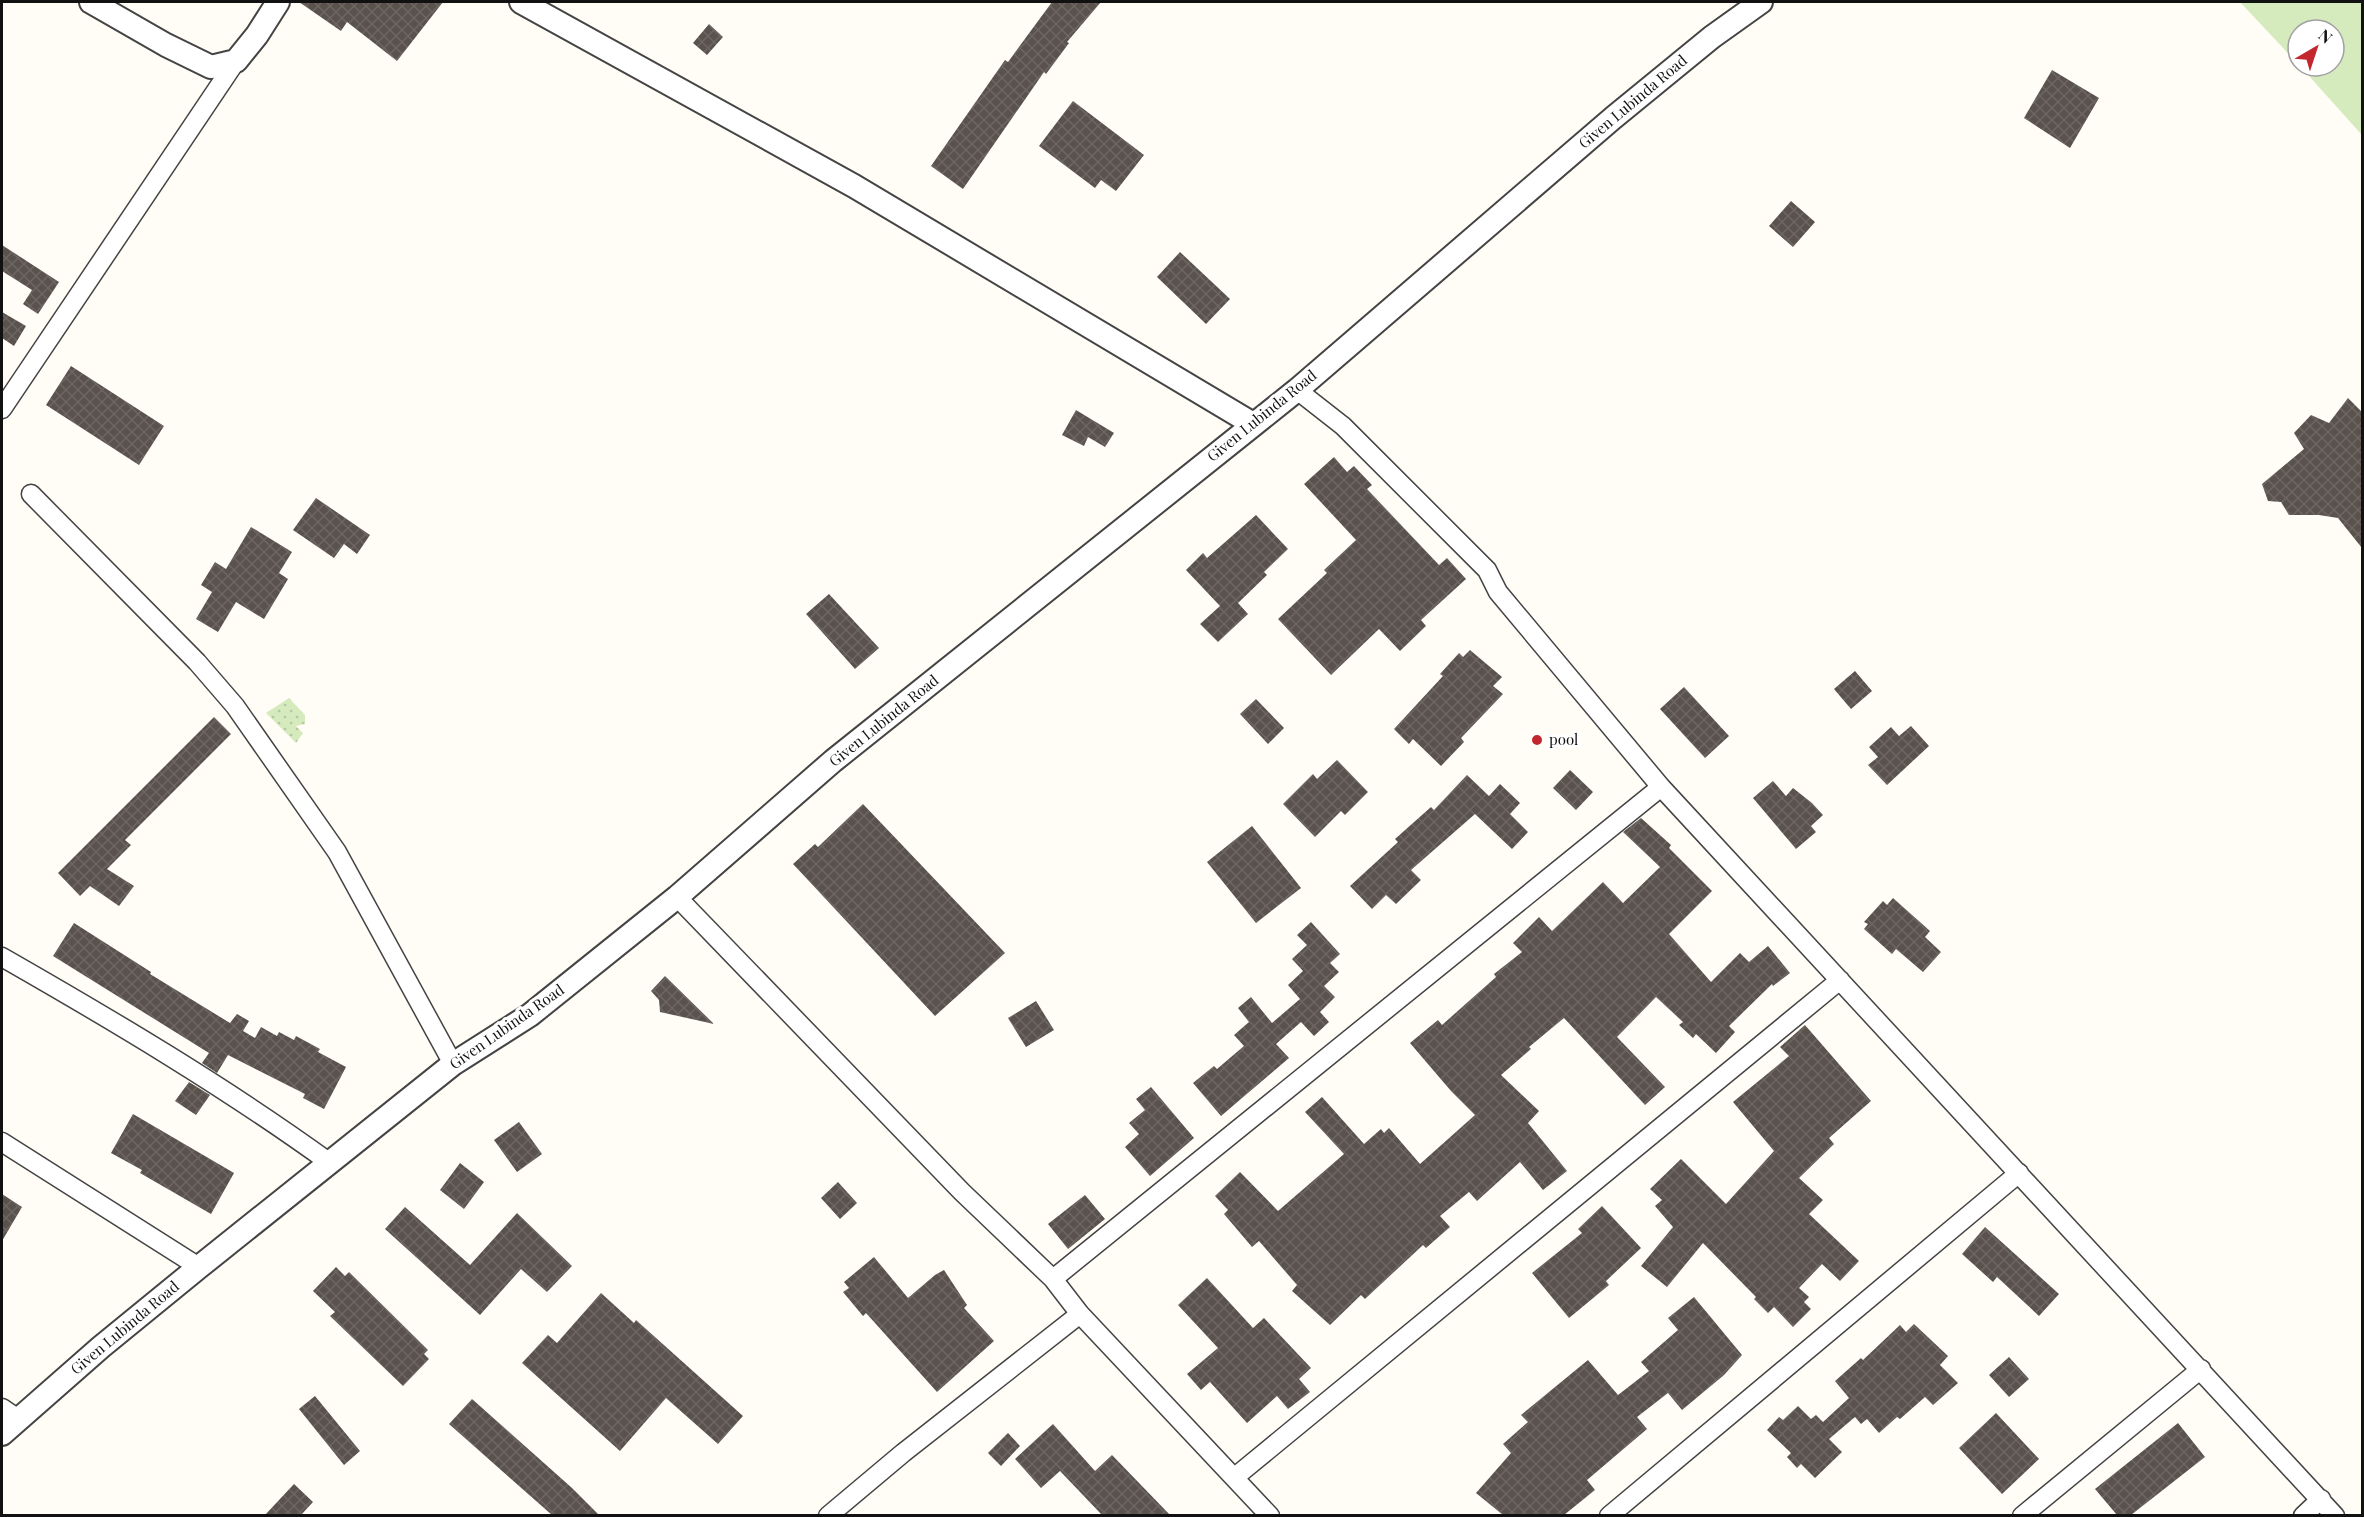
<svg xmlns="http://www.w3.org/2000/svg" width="2364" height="1517" font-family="'Playfair Display',serif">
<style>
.grass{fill:#d5ebbd}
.park{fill:url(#park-dots)}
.building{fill:url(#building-cross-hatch)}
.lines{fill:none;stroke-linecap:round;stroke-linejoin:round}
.minor-casing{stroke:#444;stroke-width:21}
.tertiary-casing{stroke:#444;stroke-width:26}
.minor{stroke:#fff;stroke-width:18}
.tertiary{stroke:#fff;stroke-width:22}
.poi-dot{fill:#c4262e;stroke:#fff;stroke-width:2}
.labels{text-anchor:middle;stroke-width:6;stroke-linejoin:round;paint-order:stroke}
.street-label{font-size:15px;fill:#111;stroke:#fff}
.poi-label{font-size:15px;fill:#111;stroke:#fff;text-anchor:start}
</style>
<defs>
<pattern id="park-dots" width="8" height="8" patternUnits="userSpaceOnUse" patternTransform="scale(1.5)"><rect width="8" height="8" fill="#d5ebbd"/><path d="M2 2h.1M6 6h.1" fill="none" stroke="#b6c8a1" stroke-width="1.8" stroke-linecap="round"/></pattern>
<pattern id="building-cross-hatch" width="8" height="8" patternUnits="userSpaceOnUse" patternTransform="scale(1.5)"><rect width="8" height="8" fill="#5a524d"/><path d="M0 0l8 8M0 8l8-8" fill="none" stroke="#6d6662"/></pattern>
</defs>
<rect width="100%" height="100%" fill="#fffdf5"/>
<path class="grass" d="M2240 2H2362V135L2300 66H2334V30H2298V64Z"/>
<path class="park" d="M289 698 305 715V724L296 726 303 733 296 743 266 713Z"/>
<path class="building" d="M299 2H443L397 61 347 22 341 31Z
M1052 2H1101L1067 42 1069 43 1046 74 1044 72 963 189 931 166 1005 60 1008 62Z
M709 24 723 37 707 55 693 43Z
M2052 70 2099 98 2070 148 2024 118Z
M1073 101 1144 155 1116 191 1101 180 1095 188 1039 146Z
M1791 201 1815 222 1793 247 1769 226Z
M2 245 59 282 38 314 23 304 32 290 2 271Z
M1180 252 1230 299 1206 324 1157 277Z
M2 312 26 326 14 346 2 338Z
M71 366 164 426 139 465 46 405Z
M2348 398 2362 412V548L2338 518 2319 515H2289L2281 502 2268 501 2262 484 2304 449 2294 433 2311 415 2329 423Z
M1076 410 1114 433 1105 447 1088 437 1084 446 1062 435Z
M1334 457 1347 472 1354 466 1372 485 1367 489 1439 565 1447 558 1466 579 1421 620 1426 626 1400 651 1379 629 1331 675 1278 619 1327 573 1324 570 1356 540 1304 484Z
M316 498 370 535 357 554 344 544 334 558 293 530Z
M1256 515 1288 549 1264 572 1267 575 1238 603 1248 614 1218 642 1200 624 1220 606 1186 570 1203 553 1207 558Z
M251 527 292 552 279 573 288 579 264 619 236 602 218 632 196 619 212 592 201 585 215 562 226 569Z
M829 594 879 648 855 669 806 614Z
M1470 650 1502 677 1493 686 1503 694 1461 738 1464 742 1441 766 1413 739 1409 744 1394 729 1443 676 1440 674 1459 653 1463 657Z
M1855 671 1872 691 1851 709 1834 689Z
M1684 687 1729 736 1705 758 1660 709Z
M1256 699 1284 728 1268 744 1240 714Z
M214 717 231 734 125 840 131 845 107 869 134 886 119 906 90 886 80 896 58 873Z
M1911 726 1929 746 1887 785 1868 765 1878 757 1869 747 1891 727 1899 736Z
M1337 760 1368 792 1345 815 1341 811 1315 837 1283 804 1313 774 1317 779Z
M1570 770 1593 792 1576 810 1553 788Z
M1467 775 1489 796 1500 784 1520 803 1510 814 1528 832 1512 849 1475 814 1411 870 1421 880 1396 904 1386 895 1372 909 1350 886 1398 842 1395 839 1431 807 1434 810Z
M1773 781 1786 796 1793 788 1812 803 1823 815 1811 826 1816 832 1796 849 1753 798Z
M863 804 1005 953 935 1016 793 864 815 844 818 847Z
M1641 818 1671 845 1669 848 1712 891 1669 934 1711 982 1740 953 1749 962 1768 946 1790 973 1773 986 1772 984 1729 1026 1735 1032 1716 1053 1696 1034 1693 1038 1679 1025 1683 1022 1656 997 1617 1037 1665 1087 1645 1105 1564 1018 1529 1047 1531 1049 1501 1075 1539 1111 1528 1123 1567 1171 1543 1190 1520 1162 1477 1201 1469 1192 1440 1216 1450 1227 1426 1248 1423 1245 1365 1299 1361 1295 1330 1325 1292 1291 1297 1285 1259 1241 1252 1247 1224 1214 1228 1210 1215 1196 1240 1172 1278 1211 1344 1154 1305 1112 1322 1097 1364 1144 1381 1129 1384 1133 1389 1128 1420 1164 1475 1115 1451 1091 1410 1043 1438 1020 1442 1025 1496 977 1494 974 1522 952 1513 943 1539 917 1552 931 1603 882 1623 903 1660 867 1623 832Z
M1252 826 1301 888 1256 923 1207 862Z
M1893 898 1930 931 1925 937 1941 952 1923 972 1896 949 1892 954 1864 929 1868 924 1864 922 1883 901 1887 905Z
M1311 922 1340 954 1330 963 1339 972 1324 986 1335 997 1320 1012 1329 1022 1314 1036 1301 1022 1276 1044 1289 1058 1221 1116 1193 1083 1214 1066 1217 1069 1244 1046 1234 1035 1249 1022 1238 1008 1251 997 1272 1023 1300 999 1288 985 1303 971 1292 959 1307 945 1297 935Z
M74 923 151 972 150 974 230 1023 237 1014 249 1021 243 1031 255 1038 261 1027 277 1036 279 1032 294 1040 296 1036 320 1049 318 1052 346 1067 324 1109 303 1098 305 1094 228 1055 217 1073 202 1063 209 1053 53 956Z
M665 976 714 1024 660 1012 659 1000 651 991Z
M1036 1001 1054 1030 1026 1047 1008 1018Z
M1805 1025 1871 1101 1829 1138 1834 1144 1799 1178 1823 1200 1809 1214 1859 1261 1840 1281 1822 1264 1799 1288 1809 1297 1804 1302 1811 1309 1793 1327 1774 1307 1768 1313 1754 1299 1756 1297 1703 1243 1667 1287 1641 1266 1673 1227 1655 1206 1662 1200 1650 1189 1681 1159 1726 1204 1774 1151 1733 1102 1789 1056 1780 1047Z
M189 1082 210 1095 196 1115 175 1101Z
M1151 1087 1194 1138 1150 1176 1125 1147 1139 1134 1129 1123 1145 1110 1136 1099Z
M133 1114 234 1173 211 1214 140 1173 142 1170 111 1153Z
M519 1122 542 1154 517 1172 494 1140Z
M460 1163 484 1182 464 1209 440 1190Z
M838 1182 857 1203 840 1219 821 1198Z
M2 1194 22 1207 2 1241Z
M1085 1195 1105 1219 1068 1249 1048 1224Z
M1602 1206 1641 1248 1606 1281 1609 1285 1569 1318 1532 1273 1582 1233 1578 1229Z
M405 1207 470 1265 517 1213 572 1266 547 1292 521 1269 480 1315 385 1229Z
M1985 1227 2059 1294 2039 1316 1997 1277 1993 1282 1962 1254Z
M874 1257 908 1298 935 1275 944 1270 967 1305 964 1308 994 1341 937 1392 866 1313 863 1316 843 1292 849 1288 844 1282Z
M336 1267 345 1276 349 1272 428 1350 424 1354 429 1359 403 1386 330 1316 335 1312 313 1291Z
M1207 1278 1253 1328 1264 1318 1311 1368 1299 1379 1310 1392 1288 1409 1277 1396 1247 1423 1210 1382 1201 1390 1187 1374 1218 1348 1178 1305Z
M601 1293 634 1323 636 1320 743 1416 718 1444 666 1398 620 1451 522 1363 548 1335 557 1343Z
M1694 1297 1742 1355 1724 1375 1682 1410 1668 1393 1637 1417 1647 1429 1587 1480 1595 1490 1564 1515H1503L1476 1493 1511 1453 1503 1444 1528 1422 1521 1415 1588 1360 1618 1395 1649 1371 1641 1362 1678 1330 1668 1318Z
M1914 1324 1948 1356 1940 1365 1958 1383 1933 1405 1925 1397 1900 1419 1897 1417 1879 1433 1867 1419 1861 1424 1855 1417 1829 1439 1842 1452 1815 1478 1801 1464 1797 1468 1787 1457 1791 1453 1767 1430 1779 1417 1783 1420 1798 1406 1811 1419 1816 1415 1823 1422 1849 1398 1835 1381 1861 1358 1863 1360 1900 1325 1906 1332Z
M2009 1357 2029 1379 2009 1397 1989 1375Z
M315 1396 360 1451 344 1465 299 1409Z
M472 1399 572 1488 599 1515H552L449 1424Z
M1996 1413 2039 1459 2002 1494 1959 1448Z
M2178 1423 2205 1457 2131 1515H2117L2095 1489Z
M1053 1424 1095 1471 1112 1455 1170 1515H1102L1060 1471 1041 1488 1015 1459Z
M1008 1433 1020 1446 1001 1466 988 1453Z
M294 1484 313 1502 301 1515H265Z"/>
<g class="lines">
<g class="minor-casing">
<path id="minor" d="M1297 390 1343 426 1487 570 1498 592 1661 787 2335 1516
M2 409 236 61
M31 494 197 662 235 706 337 852 453 1064
M677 897 962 1192 1053 1279 1080 1314 1270 1516
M2 957C114 1021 225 1087 330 1163
M2 1142 199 1267
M1053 1279 1661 787
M2 1408 18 1419
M1235 1477 1840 980
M828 1516 903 1453 1080 1314
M1609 1516 2019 1173
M2022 1516 2201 1369
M2303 1516 2321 1499"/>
</g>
<g class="tertiary-casing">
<path id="tertiary" d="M91 2 166 45 211 67 236 61 257 35 278 2
M521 2 854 186 1253 424
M2 1434 101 1347 199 1267 453 1064 530 1015 677 897 833 761 1297 390 1613 118 1712 37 1761 2"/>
</g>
<use href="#minor" class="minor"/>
<use href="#tertiary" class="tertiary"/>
</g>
<circle class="poi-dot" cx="1537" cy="740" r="6"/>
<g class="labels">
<g class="street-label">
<text transform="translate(1633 102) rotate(-40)" y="5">Given Lubinda Road</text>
<text transform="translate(1262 416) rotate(-39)" y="5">Given Lubinda Road</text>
<text transform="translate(884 721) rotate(-39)" y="5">Given Lubinda Road</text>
<text transform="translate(507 1027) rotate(-35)" y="5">Given Lubinda Road</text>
<text transform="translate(125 1328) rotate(-40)" y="5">Given Lubinda Road</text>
</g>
<g class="poi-label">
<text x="1549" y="745">pool</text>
</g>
</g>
<rect width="2364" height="1517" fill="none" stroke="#111111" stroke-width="6"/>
<g transform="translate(2316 48) rotate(39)"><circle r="28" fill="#ffffff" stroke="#a0a0a0" stroke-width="1.5"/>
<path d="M0-4.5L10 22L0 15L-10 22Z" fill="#c4262e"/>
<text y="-9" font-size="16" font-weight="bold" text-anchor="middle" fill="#111111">N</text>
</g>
</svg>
